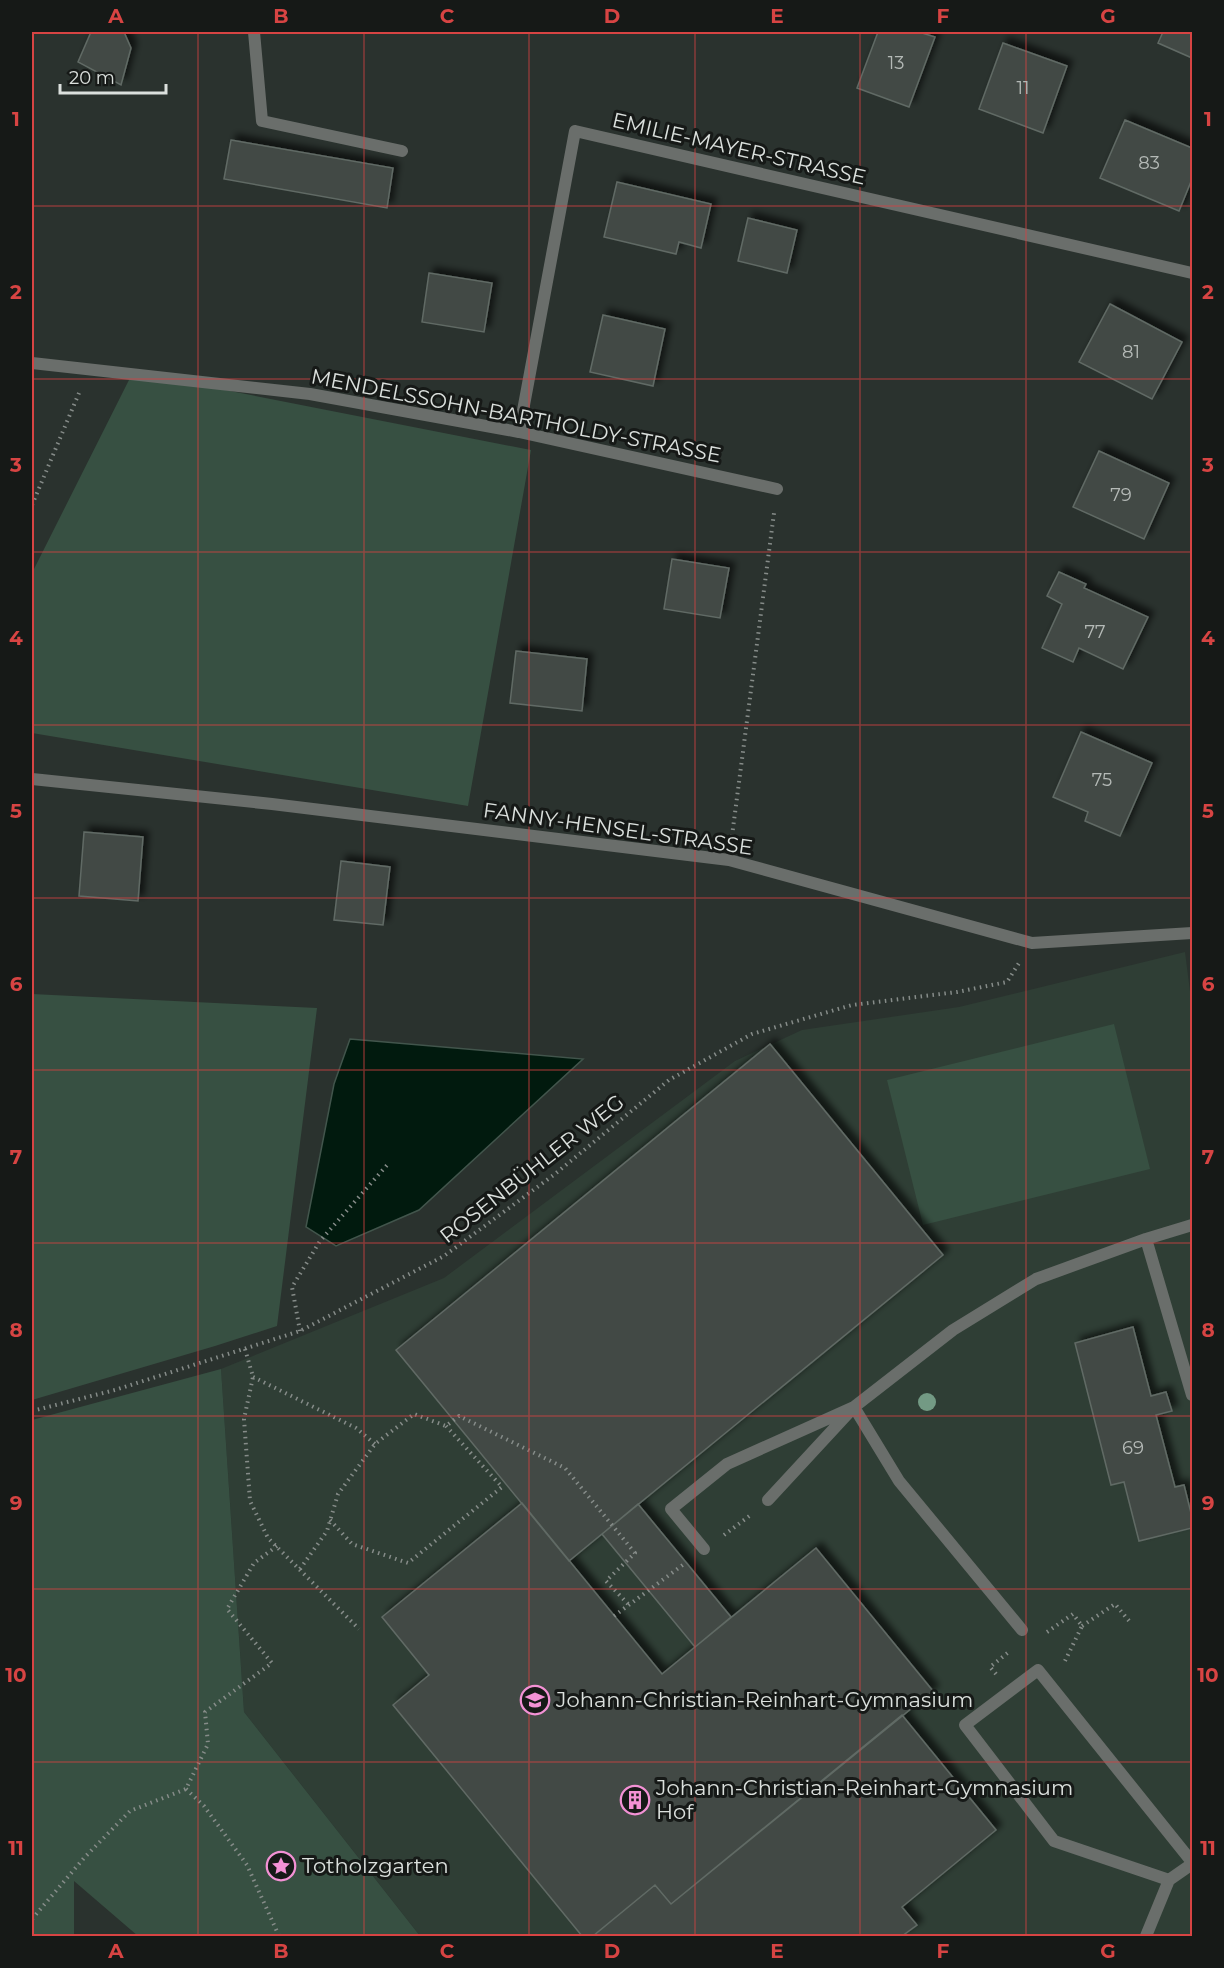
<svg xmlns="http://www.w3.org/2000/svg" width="1224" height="1968" font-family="Montserrat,sans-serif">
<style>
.built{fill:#2f3e35}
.green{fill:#375042}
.water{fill:#011a0e;stroke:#42554c;stroke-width:1.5}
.building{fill:#424a45;stroke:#616a65;stroke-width:1.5;filter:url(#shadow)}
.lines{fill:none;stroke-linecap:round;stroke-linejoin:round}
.path{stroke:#868c89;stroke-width:4;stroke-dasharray:1.5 4.5;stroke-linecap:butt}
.lane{stroke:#6a6e6b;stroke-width:12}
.street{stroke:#6a6e6b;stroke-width:12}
.tree{fill:#739a84}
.grid{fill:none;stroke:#d74443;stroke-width:1.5;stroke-opacity:0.55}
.labels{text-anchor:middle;stroke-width:6;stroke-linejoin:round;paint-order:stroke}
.number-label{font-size:18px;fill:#b5bab7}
.street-label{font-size:21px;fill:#dbe0dd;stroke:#161917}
.poi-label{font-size:21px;fill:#dbe0dd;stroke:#161917;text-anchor:start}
.neatline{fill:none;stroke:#d74443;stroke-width:2}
.grid-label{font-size:20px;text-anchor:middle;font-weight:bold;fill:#d74443}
</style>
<defs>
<filter id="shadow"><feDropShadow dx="5.5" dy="-5.5" stdDeviation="3" flood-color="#0009"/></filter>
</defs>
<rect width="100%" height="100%" fill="#2a322e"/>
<path class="built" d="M1185 952 1192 1007V1936H420L244 1712 221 1369 444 1278 735 1061 802 1030 959 1007Z"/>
<path class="green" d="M133 372 531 450 468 806 32 733V573Z
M32 994 317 1008 277 1326 215 1346 32 1400Z
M1114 1024 1150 1169 923 1225 887 1080Z
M221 1369 244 1712 420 1936H138L74 1881V1936H32V1420Z"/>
<path class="water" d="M350 1039 583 1059 419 1210 336 1246 306 1227 334 1084Z"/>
<path class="building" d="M91 32H124L131 48 121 85 78 62Z
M878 32H919L935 37 909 107 857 88Z
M1163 32H1192V58L1158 43Z
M1003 43 1067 66 1043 133 979 109Z
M1125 120 1192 148V179L1179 211 1100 178Z
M231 140 393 168 387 208 224 179Z
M617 182 711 204 701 248 679 242 676 254 604 237Z
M748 218 797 230 787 273 738 261Z
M429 273 492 283 484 332 422 322Z
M1110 304 1182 342 1152 399 1079 362Z
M603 315 665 329 653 386 590 372Z
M1099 451 1169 483 1144 539 1073 507Z
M672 559 729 568 720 618 664 609Z
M1059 572 1086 584 1084 588 1148 617 1123 669 1079 648 1073 662 1042 648 1062 604 1047 596Z
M516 651 587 659 582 711 510 703Z
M1081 732 1152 763 1120 836 1085 821 1088 812 1053 797Z
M84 832 143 837 138 901 79 896Z
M341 861 390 867 383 925 334 920Z
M770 1044 943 1255 569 1561 396 1350Z
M1133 1327 1151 1396 1166 1392 1172 1411 1156 1415 1175 1487 1184 1485 1192 1517V1528L1139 1541 1124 1482 1111 1485 1075 1343Z
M522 1503 662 1674 816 1548 933 1691 671 1904 655 1885 593 1936H582L393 1705 429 1675 382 1617Z
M638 1504 731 1617 695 1647 602 1534Z
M902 1715 996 1830 902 1907 917 1925 902 1936H593L655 1885 671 1904Z"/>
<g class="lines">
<path class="path" d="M32 505 79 393
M732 836 774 513
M300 1331 292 1287 320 1241 388 1164
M245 1349 253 1377 244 1419 250 1501 268 1538 359 1629
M253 1377 356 1428 375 1444
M32 1411 115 1390 300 1331 444 1256 555 1174 669 1080 752 1034 852 1005 957 992 1007 982 1019 963
M330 1520 352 1544 408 1563 502 1487 446 1426
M724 1535 752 1514
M300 1569 327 1531 338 1494 375 1444 414 1414 446 1426 459 1416 565 1468 635 1553 606 1581 629 1605
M614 1616 684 1564
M1082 1626 1115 1604 1130 1622
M1047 1632 1073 1614 1082 1626 1064 1663
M996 1674 990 1667 1010 1651
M186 1789 204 1806 247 1865 279 1936
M32 1919 84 1858 130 1811 186 1789 208 1744 205 1712 272 1663 227 1609 254 1563 277 1546"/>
<path class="lane" d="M254 32 262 121 402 151
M1146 1239 1192 1395
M768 1500 854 1407 953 1330 1036 1279 1146 1239 1192 1225
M704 1549 671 1509 727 1464 854 1407 899 1481 1022 1630
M1169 1880 1054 1841 965 1725 1038 1670 1192 1862
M1146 1936 1169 1880 1192 1864"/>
<path class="street" d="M32 363 310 394 519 432 777 489
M519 432 575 131 1192 273
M32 779 272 804 729 860 1032 943 1192 933"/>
</g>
<circle class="tree" cx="927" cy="1402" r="9"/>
<path class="grid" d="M198 32V1936M364 32V1936M529 32V1936M695 32V1936M860 32V1936M1026 32V1936M32 206H1192M32 379H1192M32 552H1192M32 725H1192M32 898H1192M32 1070H1192M32 1243H1192M32 1416H1192M32 1589H1192M32 1762H1192"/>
<defs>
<g id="school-ring" transform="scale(1.5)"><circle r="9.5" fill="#161917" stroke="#f391d5" stroke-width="1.5"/><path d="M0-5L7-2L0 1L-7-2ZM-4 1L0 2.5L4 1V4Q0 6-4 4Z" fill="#f391d5"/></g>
<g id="building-ring" transform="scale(1.5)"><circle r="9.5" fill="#161917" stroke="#f391d5" stroke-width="1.5"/><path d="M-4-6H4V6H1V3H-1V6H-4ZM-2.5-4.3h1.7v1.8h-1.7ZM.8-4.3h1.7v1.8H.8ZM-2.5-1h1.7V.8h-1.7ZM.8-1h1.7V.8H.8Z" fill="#f391d5"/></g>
<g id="sight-ring" transform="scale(1.5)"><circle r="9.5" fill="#161917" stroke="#f391d5" stroke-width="1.5"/><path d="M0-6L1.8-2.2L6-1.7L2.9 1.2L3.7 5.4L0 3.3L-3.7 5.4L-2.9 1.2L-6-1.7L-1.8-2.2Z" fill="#f391d5"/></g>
</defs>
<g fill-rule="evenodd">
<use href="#school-ring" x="535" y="1700"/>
<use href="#building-ring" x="635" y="1800"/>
<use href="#sight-ring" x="281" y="1866"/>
</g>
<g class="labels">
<g class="number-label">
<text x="896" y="69">13</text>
<text x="1023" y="94">11</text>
<text x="1149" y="169">83</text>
<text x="1131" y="358">81</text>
<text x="1121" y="501">79</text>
<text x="1095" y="638">77</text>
<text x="1102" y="786">75</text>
<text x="1133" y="1454">69</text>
</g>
<g class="street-label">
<text transform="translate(739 149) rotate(13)" y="7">EMILIE-MAYER-STRASSE</text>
<text transform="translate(516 416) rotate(11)" y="7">MENDELSSOHN-BARTHOLDY-STRASSE</text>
<text transform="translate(618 829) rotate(8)" y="7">FANNY-HENSEL-STRASSE</text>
<text transform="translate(532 1169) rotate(-38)" y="7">ROSENBÜHLER WEG</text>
</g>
<g class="poi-label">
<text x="556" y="1707">Johann-Christian-Reinhart-Gymnasium</text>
<text x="656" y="1795">Johann-Christian-Reinhart-Gymnasium<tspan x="656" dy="24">Hof</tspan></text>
<text x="302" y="1873">Totholzgarten</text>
</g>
</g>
<rect width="1224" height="1968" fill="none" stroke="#161917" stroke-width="66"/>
<path d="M60 84v9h106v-9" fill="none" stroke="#dbe0dd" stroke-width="3"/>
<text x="69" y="84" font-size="18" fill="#dbe0dd" stroke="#161917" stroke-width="4.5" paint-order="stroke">20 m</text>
<rect x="33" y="33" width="1158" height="1902" class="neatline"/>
<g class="grid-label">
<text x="116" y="23">A</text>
<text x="281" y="23">B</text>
<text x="447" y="23">C</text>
<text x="612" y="23">D</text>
<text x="777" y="23">E</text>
<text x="943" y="23">F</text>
<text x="1108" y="23">G</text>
<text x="16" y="126">1</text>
<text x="1208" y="126">1</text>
<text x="16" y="299">2</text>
<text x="1208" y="299">2</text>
<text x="16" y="472">3</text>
<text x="1208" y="472">3</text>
<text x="16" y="645">4</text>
<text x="1208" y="645">4</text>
<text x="16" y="818">5</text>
<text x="1208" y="818">5</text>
<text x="16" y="991">6</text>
<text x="1208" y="991">6</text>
<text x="16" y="1164">7</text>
<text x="1208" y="1164">7</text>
<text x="16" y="1337">8</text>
<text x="1208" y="1337">8</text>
<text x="16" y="1510">9</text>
<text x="1208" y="1510">9</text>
<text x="16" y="1682">10</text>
<text x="1208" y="1682">10</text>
<text x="16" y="1855">11</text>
<text x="1208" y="1855">11</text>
<text x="116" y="1958">A</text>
<text x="281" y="1958">B</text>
<text x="447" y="1958">C</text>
<text x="612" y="1958">D</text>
<text x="777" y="1958">E</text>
<text x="943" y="1958">F</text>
<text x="1108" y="1958">G</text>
</g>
</svg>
